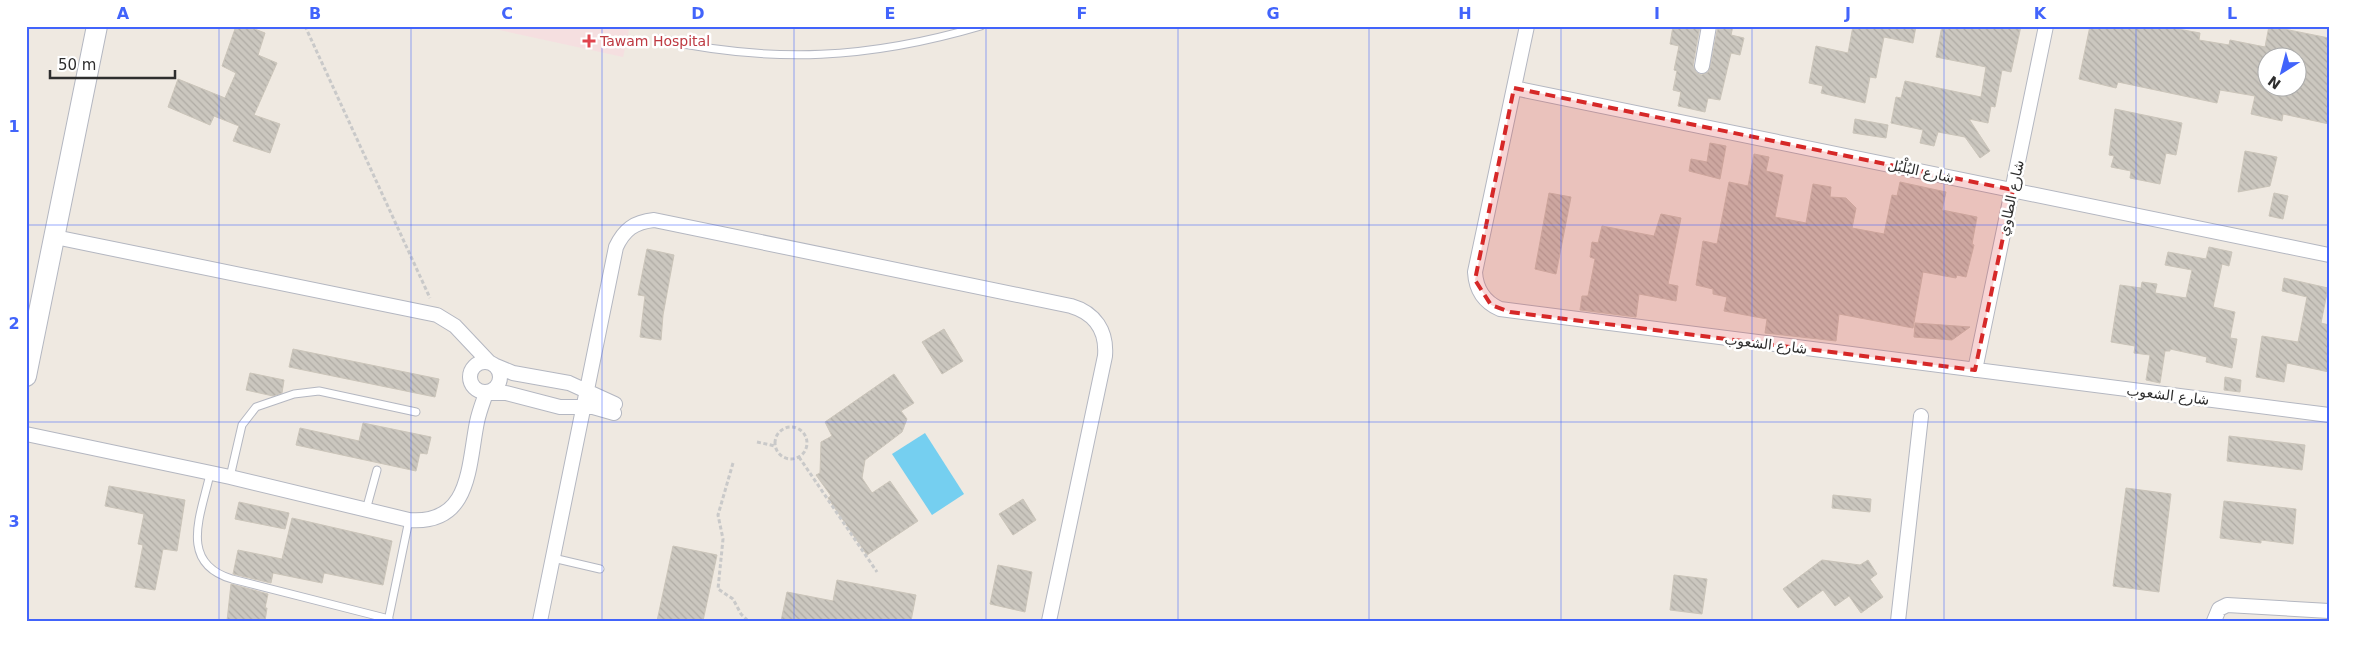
<svg xmlns="http://www.w3.org/2000/svg" width="2355" height="647" font-family="'DejaVu Sans','Noto Naskh Arabic',sans-serif">
<style>
.medical{fill:#f5dfe0}
.water{fill:#75cff0}
.building{fill:url(#building-back-hatch);stroke:#cbc5ba;fill-rule:evenodd}
.lines{fill:none;stroke-linecap:round;stroke-linejoin:round}
.lane-casing{stroke:#b4b7c1;stroke-width:9}
.street-casing{stroke:#b4b7c1;stroke-width:16}
.secondary-casing{stroke:#b4b7c1;stroke-width:22}
.path{stroke:#c9c9c9;stroke-width:3;stroke-dasharray:4 2.5;stroke-linecap:butt}
.lane{stroke:#fff;stroke-width:7}
.street{stroke:#fff;stroke-width:14}
.secondary{stroke:#fff;stroke-width:20}
.marked{fill:#d62828;fill-opacity:0.2;stroke:#d62828;stroke-width:4;stroke-dasharray:10 6;stroke-linejoin:round}
.grid{fill:none;stroke:#4264fb;stroke-width:1;stroke-opacity:0.55}
.health-dot{fill:#e0444e;stroke:#fff;stroke-width:2}
.labels{text-anchor:middle;stroke-width:5;stroke-linejoin:round;paint-order:stroke}
.health-label{font-size:14px;fill:#be3a42;stroke:#fff;text-anchor:start}
.street-label{font-size:14px;fill:#2e2e2e;stroke:#fff}
.neatline{fill:none;stroke:#4264fb;stroke-width:2}
.grid-label{font-size:16px;text-anchor:middle;font-weight:bold;fill:#4264fb}
</style>
<defs>
<pattern id="building-back-hatch" width="6" height="6" patternUnits="userSpaceOnUse" patternTransform="scale(1.25)"><rect width="6" height="6" fill="#cbc7bf"/><path d="M-1 5l2 2M0 0l6 6M5-1l2 2" fill="none" stroke="#afaba4"/></pattern>
</defs>
<rect width="100%" height="100%" fill="#efe9e1"/>
<path class="medical" d="M481 26H630L623 57Z"/>
<path class="water" d="M925 433 964 494 932 515 892 454Z"/>
<path class="building" d="M236 26H247L265 33 258 55 277 63 254 115 280 124 270 153 233 141 239 126 214 116 210 125 168 107 178 79 225 98 236 73 222 66Z
M1673 26H1700L1693 65 1696 72 1701 75 1708 72 1710 68 1718 26H1733L1731 35 1744 38 1740 55 1731 53 1720 100 1708 98 1705 112 1678 106 1681 92 1673 90 1677 71 1674 70 1679 46 1670 44Z
M1853 26H1916L1913 43 1884 37 1876 78 1870 77 1865 103 1821 93 1823 86 1809 83 1816 46 1848 53Z
M1942 26H2021L2011 72 2002 70 1995 107 1991 106 1988 123 1969 119 1990 151 1980 158 1965 137 1938 132 1934 146 1920 143 1923 130 1891 123 1896 97 1901 98 1905 81 1981 97 1986 67 1936 57Z
M2090 26H2179L2178 29 2200 33 2199 40 2229 45 2230 40 2265 47 2269 26 2329 38V124L2283 114 2282 121 2251 114 2255 96 2220 90 2217 103 2118 82 2116 88 2079 79ZM2268 58H2298V88H2268Z
M2115 109 2182 123 2176 155 2166 153 2160 184 2130 178 2131 171 2111 167 2114 156 2109 155Z
M1855 119 1888 125 1886 138 1853 133Z
M1710 143 1726 146 1720 179 1689 171 1691 159 1707 162Z
M2245 151 2277 157 2270 186 2238 192Z
M1754 154 1769 157 1766 171 1783 175 1775 217 1806 223 1813 184 1831 187 1830 197 1846 198 1856 208 1852 228 1884 234 1892 195 1897 196 1900 182 1946 192 1942 210 1977 217 1972 244 1974 245 1966 277 1957 275 1956 278 1923 272 1913 328 1839 314 1836 341 1765 333 1767 319 1724 311 1727 297 1713 294V289L1696 285 1703 241 1717 244 1729 182 1748 186Z
M1549 193 1571 197 1556 274 1535 269Z
M2274 193 2288 196 2283 219 2269 216Z
M1661 214 1681 218 1668 284 1678 286 1676 301 1639 294 1636 317 1580 310 1582 296H1588L1595 259 1590 257 1592 242 1598 243 1602 226 1654 236Z
M2209 247 2232 252 2229 266 2222 264 2213 307 2235 312 2230 338 2237 339 2232 368 2206 362 2207 357 2170 349V351H2165L2160 383 2146 380 2150 355 2134 353 2135 346 2111 342 2120 285 2141 288 2142 282 2157 284 2155 293 2186 298 2192 270 2165 265 2168 252 2206 259Z
M647 249 674 255 663 315 661 340 640 337 645 296 638 295Z
M2284 278 2328 288 2321 323 2329 325V372L2287 363 2284 382 2256 377 2262 336 2298 342 2307 297 2282 291Z
M1915 323 1970 327 1952 340 1914 337Z
M944 329 963 361 942 374 922 342Z
M293 349 439 379 435 397 289 367Z
M250 373 284 380 282 393 273 396 246 390Z
M894 374 914 403 901 411 907 419 902 432 865 460 862 478 872 493 890 481 918 521 867 555 828 498 831 496 816 475 820 473 821 442 832 436 825 422Z
M2225 377 2241 380 2240 392 2224 390Z
M363 423 431 437 427 454 420 453 416 471 296 445 300 428 359 441Z
M2229 436 2305 445 2302 470 2227 461Z
M109 486 185 500 177 551 163 549 155 590 135 587 143 545 138 544 144 514 105 506Z
M2126 488 2171 494 2159 592 2113 586Z
M1833 495 1871 499 1870 512 1832 508Z
M1023 499 1036 520 1013 535 999 514Z
M2224 501 2296 509 2293 544 2261 540V543L2220 538Z
M239 502 289 513 285 529 235 519Z
M292 518 392 541 383 585 324 573 322 583 273 573 271 583 233 574 238 550 282 559Z
M673 546 717 555 703 621H657Z
M1822 560 1860 565 1868 560 1877 574 1870 579 1883 597 1861 613 1849 596 1835 606 1823 590 1798 608 1783 589Z
M998 565 1032 572 1025 612 990 604Z
M1674 575 1707 579 1702 614 1670 610Z
M837 580 916 595 911 621H781L787 592 833 601Z
M231 584 268 594 265 608H267L265 621H227Z"/>
<g class="lines">
<g class="lane-casing">
<path id="lane" d="M659 39C774 64 869 59 981 26
M210 474C201 515 178 563 232 579L389 619
M230 477 242 425 256 407 294 394 319 391 416 412
M366 510 377 470
M553 558 600 569
M388 621 409 520"/>
</g>
<g class="street-casing">
<path id="street" d="M1527 26 1475 272C1476 290 1484 302 1500 309L2329 415
M1702 66 1709 26
M1514 88 2329 255
M55 237 437 315 455 326 489 362
M470 377a15 15 0 1 1 30 0a15 15 0 1 1-30 0Z
M496 366 513 373 569 383 615 404
M1975 370 2046 26
M489 393H506L560 407H593L614 413
M26 434 230 477 409 520C471 525 468 467 477 422 479 412 483 402 486 393
M540 621 616 247C624 230 634 222 654 220L1071 306C1095 313 1107 331 1105 356L1049 621
M1898 621 1921 416
M2214 621 2219 609 2227 605 2329 611"/>
</g>
<g class="secondary-casing">
<path id="secondary" d="M26 376 97 26"/>
</g>
<path class="path" d="M305 26 430 298
M775 443a16 16 0 1 1 32 0a16 16 0 1 1-32 0Z
M757 442 775 446
M799 457 877 572
M733 463 718 515 723 539 718 589 733 599 741 614 748 621"/>
<use href="#lane" class="lane"/>
<use href="#street" class="street"/>
<use href="#secondary" class="secondary"/>
</g>
<path class="marked" d="M1514 88 2013 190 1975 370 1510 312 1491 305 1475 280Z"/>
<path class="grid" d="M219 26V621M411 26V621M602 26V621M794 26V621M986 26V621M1178 26V621M1369 26V621M1561 26V621M1752 26V621M1944 26V621M2136 26V621M26 225H2329M26 422H2329"/>
<path class="health-dot" d="M586.5 33.5h5v5h5v5h-5v5h-5v-5h-5v-5h5z"/>
<g class="labels">
<g class="health-label">
<text x="600" y="46">Tawam Hospital</text>
</g>
<g class="street-label">
<text transform="translate(1921 171) rotate(12)" y="5">شارع البُلْبُل</text>
<text transform="translate(2011 198) rotate(-78)" y="5">شارع الطاوي</text>
<text transform="translate(1766 344) rotate(7)" y="5">شارع الشعوب</text>
<text transform="translate(2168 395) rotate(7)" y="5">شارع الشعوب</text>
</g>
</g>
<rect width="2355" height="647" fill="none" stroke="#ffffff" stroke-width="55"/>
<g transform="translate(2282 72) rotate(216)"><circle r="24" fill="#ffffff" stroke="#ababab"/>
<path d="M0-4L9 19L0 12L-9 19Z" fill="#4264fb"/>
<text y="-8" font-size="14" font-weight="bold" text-anchor="middle" fill="#2e2e2e">N</text>
</g>
<path d="M50 70v8h125v-8" fill="none" stroke="#2e2e2e" stroke-width="2.5"/>
<text x="58" y="70" font-size="15" fill="#2e2e2e" stroke="#ffffff" stroke-width="4" paint-order="stroke">50 m</text>
<rect x="28" y="28" width="2300" height="592" class="neatline"/>
<g class="grid-label">
<text x="123" y="19">A</text>
<text x="315" y="19">B</text>
<text x="507" y="19">C</text>
<text x="698" y="19">D</text>
<text x="890" y="19">E</text>
<text x="1082" y="19">F</text>
<text x="1273" y="19">G</text>
<text x="1465" y="19">H</text>
<text x="1657" y="19">I</text>
<text x="1848" y="19">J</text>
<text x="2040" y="19">K</text>
<text x="2232" y="19">L</text>
<text x="14" y="132">1</text>
<text x="14" y="329">2</text>
<text x="14" y="527">3</text>
</g>
</svg>
